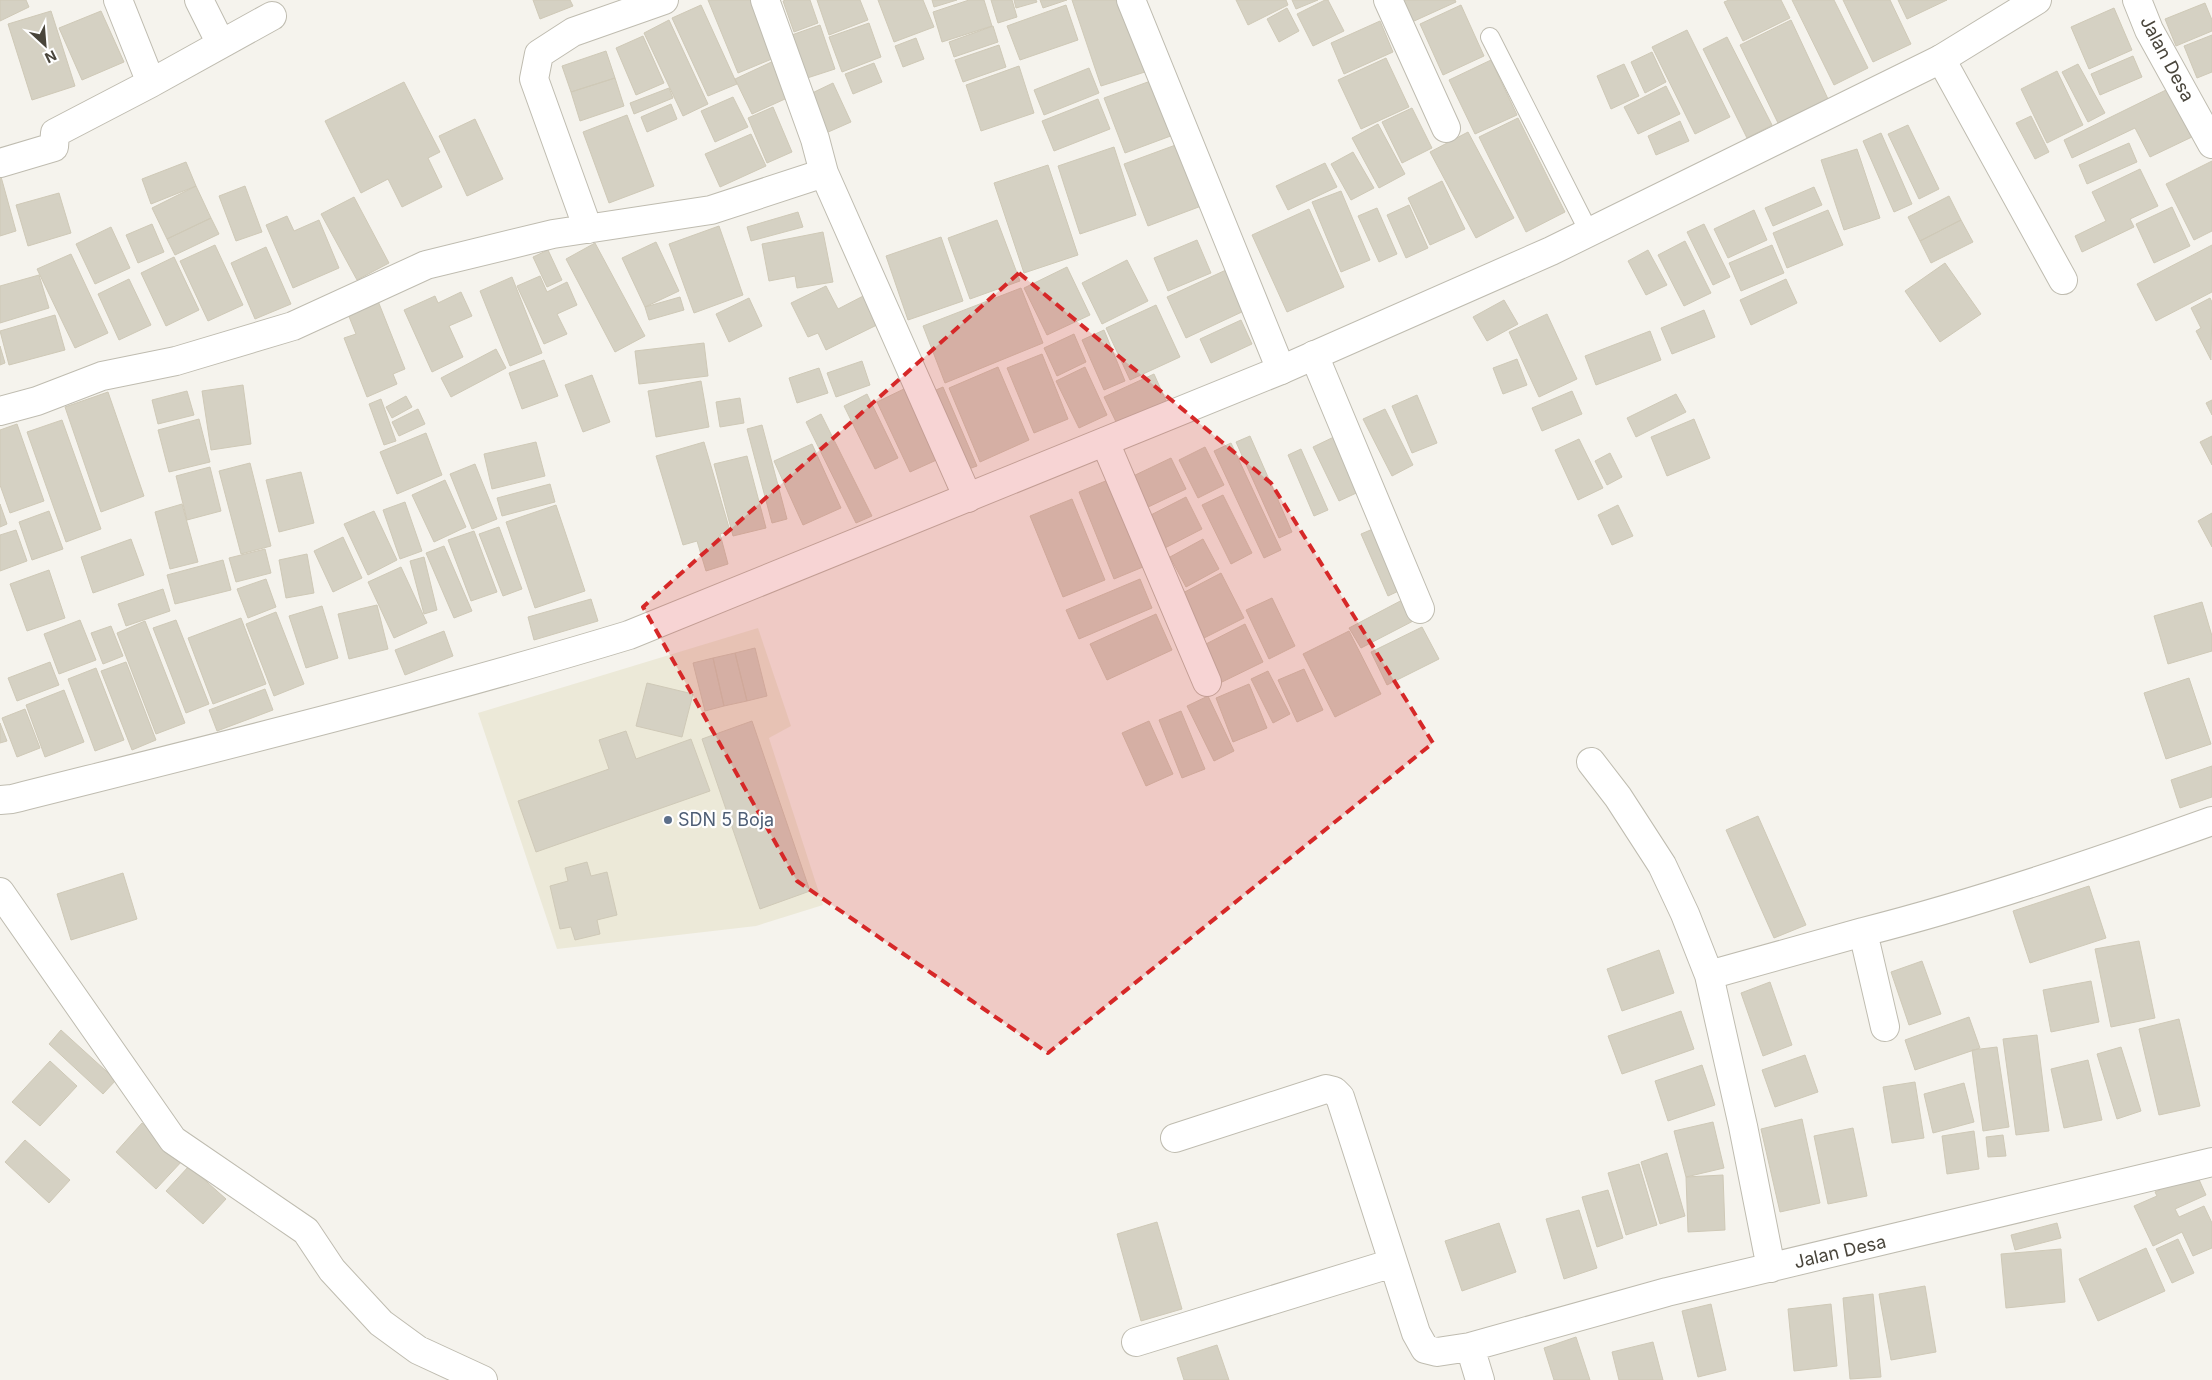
<svg xmlns="http://www.w3.org/2000/svg" width="2212" height="1380" font-family="Inter,sans-serif">
<style>
.education{fill:#ece9d8}
.building{fill:#d5d1c3;stroke:#cfc9b7}
.lines{fill:none;stroke-linecap:round;stroke-linejoin:round}
.service-casing{stroke:#bfbcb0;stroke-width:20}
.minor-casing{stroke:#bfbcb0;stroke-width:30}
.tertiary-casing{stroke:#bfbcb0;stroke-width:30}
.service{stroke:#fff;stroke-width:18}
.minor{stroke:#fff;stroke-width:28}
.tertiary{stroke:#fff;stroke-width:28}
.marked{fill:#d62828;fill-opacity:0.2;stroke:#d62828;stroke-width:4;stroke-dasharray:10 6;stroke-linejoin:round}
.service-dot{fill:#5c6f8a;stroke:#fff;stroke-width:2}
.labels{text-anchor:middle;stroke-width:4.5;stroke-linejoin:round;paint-order:stroke}
.street-label{font-size:18px;fill:#49453b;stroke:#fff}
.service-label{font-size:18px;fill:#4e5e75;stroke:#fff;text-anchor:start}
</style>
<rect width="100%" height="100%" fill="#f5f3ed"/>
<path class="education" d="M758 628 791 726 769 738 823 905 756 926 557 949 478 713Z"/>
<path class="building" d="M0 0H26L29 7 0 21Z
M533 0H570L573 6 540 19Z
M708 0H761L784 54 738 73Z
M786 0H810L818 23 794 32 783 1Z
M817 0H860L868 20 829 35Z
M878 0H923L934 27 894 42Z
M932 0H957L934 7Z
M969 0H984L992 26 942 42 933 12Z
M991 0H1012L1017 17 998 23Z
M1014 0H1036L1037 2 1016 8Z
M1040 0H1067L1043 8Z
M1072 0H1123L1148 71 1101 86Z
M1236 0H1286L1288 5 1248 25Z
M1292 0H1318L1296 9Z
M1325 0H1328L1344 31 1313 46 1297 14Z
M1402 0H1455L1456 2 1412 22Z
M1729 0H1781L1790 18 1743 41 1724 2Z
M1792 0H1834L1868 68 1834 85Z
M1843 0H1890L1911 44 1873 62Z
M1898 0H1947L1907 19Z
M2205 3 2212 20V31L2176 46 2165 19Z
M701 5 737 84 708 96 672 18Z
M1066 5 1078 40 1020 60 1007 26Z
M1461 5 1484 56 1443 75 1420 24Z
M1287 8 1299 31 1279 42 1267 19Z
M2114 8 2132 50 2089 69 2071 27Z
M51 11 75 86 32 100 8 24Z
M101 11 124 62 82 80 59 28Z
M669 20 708 104 683 116 644 33Z
M1791 20 1828 99 1778 123 1740 45Z
M1380 21 1393 52 1344 74 1331 43Z
M869 23 881 57 842 72 829 37Z
M820 25 835 69 801 80 786 37Z
M993 26 998 42 954 57 949 42Z
M1687 30 1730 117 1695 134 1652 47Z
M2212 35V72L2197 78 2184 46Z
M643 36 664 83 636 95 616 48Z
M1727 37 1772 125 1747 138 1703 49Z
M916 38 924 59 903 67 895 46Z
M999 45 1006 67 963 82 955 60Z
M606 51 615 78 571 92 562 66Z
M1652 52 1666 82 1645 93 1631 62Z
M2133 56 2142 77 2100 95 2091 74Z
M780 58 796 94 752 114 735 79Z
M1386 58 1409 107 1361 129 1338 80Z
M1491 60 1517 115 1475 134 1449 80Z
M874 63 882 82 853 94 845 74Z
M1624 64 1639 96 1611 109 1597 76Z
M2078 64 2105 113 2088 122 2062 72Z
M1019 66 1034 113 981 131 966 85Z
M1089 68 1099 93 1044 115 1034 90Z
M2057 71 2083 125 2047 143 2021 89Z
M615 78 624 106 580 121 571 92Z
M1156 79 1176 134 1125 153 1104 98Z
M404 82 440 152 428 158 442 187 402 207 388 179 361 193 325 121Z
M833 83 851 122 826 133 808 95Z
M1666 86 1680 114 1638 134 1624 107Z
M669 88 673 98 634 114 630 103Z
M2170 88 2194 136 2150 157 2135 128 2072 158 2064 140Z
M733 97 748 127 715 142 701 111Z
M1098 99 1110 129 1054 151 1042 121Z
M671 104 677 119 647 132 641 117Z
M773 107 792 152 767 163 748 118Z
M1412 108 1432 148 1402 163 1382 122Z
M627 115 654 186 609 203 583 132Z
M2031 116 2049 152 2035 159 2016 123Z
M1518 118 1565 212 1526 232 1479 137Z
M475 119 503 179 467 196 439 136Z
M1680 121 1689 141 1656 155 1648 136Z
M1378 124 1405 174 1379 188 1352 138Z
M1908 125 1939 189 1919 199 1888 134Z
M1468 132 1514 218 1476 238 1430 152Z
M1881 133 1912 204 1894 212 1863 141Z
M751 134 766 166 720 187 705 154Z
M1181 143 1204 205 1148 226 1124 164Z
M2129 143 2137 162 2087 184 2079 165Z
M1114 147 1136 215 1080 234 1058 166Z
M1857 149 1880 218 1844 230 1821 160Z
M1353 152 1374 188 1351 200 1331 164Z
M2212 161V231L2194 240 2166 184Z
M186 162 196 186 151 204 142 179Z
M1325 163 1337 187 1288 210 1276 186Z
M1048 165 1078 255 1024 273 994 183Z
M2140 169 2158 206 2130 219 2134 227 2082 252 2075 236 2106 221 2092 192Z
M0 173 16 231 0 236Z
M1442 181 1465 229 1430 245 1408 198Z
M196 186 211 218 167 239 152 208Z
M245 186 262 232 236 241 219 196Z
M1814 187 1822 205 1773 226 1765 208Z
M1341 191 1370 260 1341 272 1312 202Z
M59 193 71 233 28 246 16 205Z
M1949 196 1961 220 1920 241 1908 217Z
M354 197 389 263 357 280 321 214Z
M1409 205 1428 248 1406 258 1387 215Z
M2172 207 2190 246 2154 263 2136 224Z
M1377 208 1397 254 1379 262 1358 216Z
M1309 209 1344 287 1287 312 1252 235Z
M1754 210 1767 240 1728 258 1714 229Z
M1828 210 1843 245 1787 268 1773 233Z
M798 212 803 227 751 241 747 227Z
M287 216 294 231 319 220 339 268 293 288 266 225Z
M211 218 219 234 175 255 167 239Z
M997 220 1020 281 970 299 948 238Z
M1961 220 1973 242 1931 263 1920 241Z
M152 224 164 252 138 263 126 235Z
M1704 224 1730 277 1713 285 1687 232Z
M719 226 743 295 694 313 669 244Z
M111 227 130 268 95 284 76 244Z
M823 232 833 282 797 288 795 276 769 281 762 244Z
M941 237 963 301 908 320 886 256Z
M1197 240 1211 273 1168 291 1154 258Z
M1685 241 1711 293 1684 306 1658 255Z
M656 242 679 291 645 307 622 258Z
M595 243 645 336 615 352 566 259Z
M215 245 243 305 208 321 180 261Z
M1772 245 1784 273 1741 291 1729 263Z
M2212 245V292L2156 321 2137 284Z
M266 247 291 304 255 319 231 263Z
M548 250 562 280 547 287 533 257Z
M1648 250 1667 285 1646 295 1628 261Z
M71 254 108 333 75 348 37 269Z
M174 257 199 310 166 326 141 273Z
M1127 260 1148 301 1102 324 1082 283Z
M1945 263 1981 314 1940 342 1905 291Z
M1067 267 1090 315 1047 335 1024 288Z
M1226 270 1244 311 1186 338 1167 297Z
M39 275 49 308 0 323V286Z
M540 276 547 292 567 282 577 305 557 314 567 334 544 344 517 286Z
M512 277 542 353 510 366 480 291Z
M129 279 151 325 119 340 98 294Z
M1786 279 1797 303 1751 325 1740 300Z
M826 286 838 309 871 292 885 321 826 350 818 333 808 337 791 303Z
M1021 288 1043 343 945 383 923 326Z
M461 292 472 316 449 326 463 357 432 372 404 310 435 296 438 303Z
M680 297 684 310 649 320 645 307Z
M749 298 762 326 729 342 716 314Z
M2210 298 2212 302 2211 360 2196 331 2201 328 2191 308Z
M1504 300 1518 324 1487 341 1473 317Z
M378 301 405 369 393 374 397 384 367 397 344 338 356 334 348 314Z
M1156 305 1180 357 1130 380 1106 328Z
M1704 310 1715 337 1672 354 1661 328Z
M1547 314 1577 379 1539 397 1509 332Z
M55 315 65 350 9 365 0 331Z
M1241 320 1252 344 1211 363 1200 339Z
M1104 330 1125 381 1104 390 1082 340Z
M1650 331 1661 360 1596 385 1585 356Z
M1074 334 1086 362 1057 376 1044 348Z
M704 343 708 376 639 384 635 351Z
M0 346 5 363 0 365Z
M496 349 506 368 451 397 441 378Z
M1042 354 1068 419 1034 433 1007 368Z
M1517 359 1527 385 1503 394 1493 368Z
M544 360 558 396 522 409 509 373Z
M862 361 870 385 836 397 827 373Z
M998 367 1029 440 980 462 949 388Z
M1085 367 1107 415 1079 428 1056 381Z
M819 368 828 393 797 403 789 378Z
M1154 374 1167 403 1118 426 1104 397Z
M592 375 610 422 583 432 565 385Z
M701 381 709 427 656 437 648 391Z
M243 385 251 444 211 450 202 391Z
M908 387 941 458 910 472 877 402Z
M943 387 977 466 963 471 929 393Z
M187 391 194 415 158 424 152 400Z
M1572 391 1582 414 1542 431 1532 408Z
M108 392 144 496 101 512 65 407Z
M867 394 898 458 875 469 844 406Z
M1676 394 1686 412 1636 437 1627 418Z
M1417 395 1437 443 1412 453 1392 406Z
M406 396 412 407 392 418 386 407Z
M740 398 744 423 720 427 716 402Z
M381 399 396 441 384 445 369 404Z
M2212 400V415L2206 403Z
M418 409 425 424 399 436 392 422Z
M1385 409 1413 465 1392 476 1363 419Z
M821 414 872 516 856 523 806 422Z
M199 419 210 462 169 472 158 430Z
M1694 419 1710 458 1667 476 1651 437Z
M62 420 101 529 66 542 27 432Z
M17 424 44 501 10 513 0 485V430Z
M762 425 787 519 772 523 747 429Z
M426 433 442 475 397 494 380 452Z
M1338 435 1365 489 1339 501 1313 447Z
M1250 436 1292 532 1279 538 1236 442Z
M2212 436V465L2200 442Z
M1579 439 1603 488 1578 500 1555 450Z
M536 442 545 476 492 489 484 454Z
M704 442 730 531 720 534 728 564 706 571 697 541 683 545 656 456Z
M1231 443 1281 550 1264 558 1214 451Z
M812 444 841 508 803 525 774 461Z
M1205 447 1224 485 1198 498 1179 460Z
M1301 449 1328 510 1314 516 1288 455Z
M1610 453 1622 477 1607 485 1595 461Z
M747 456 766 528 733 536 714 464Z
M1171 458 1186 489 1144 509 1129 478Z
M250 463 271 546 241 554 219 471Z
M475 464 497 519 472 529 450 474Z
M210 467 221 511 187 520 176 476Z
M301 472 314 523 279 532 266 480Z
M445 480 466 527 434 542 412 495Z
M1108 480 1143 567 1114 579 1079 492Z
M550 484 555 502 502 516 497 498Z
M1223 495 1252 553 1231 564 1202 505Z
M1186 497 1202 529 1159 551 1143 519Z
M1072 499 1105 580 1063 597 1030 516Z
M405 502 422 551 400 559 383 510Z
M0 504 7 524 0 527Z
M182 504 198 562 170 569 155 512Z
M556 505 585 591 535 608 506 522Z
M1618 505 1633 536 1612 545 1598 515Z
M49 511 63 549 32 560 19 522Z
M374 511 397 560 368 575 344 524Z
M2212 513V547L2198 521Z
M1380 526 1407 587 1388 596 1361 534Z
M499 527 522 589 503 596 479 534Z
M16 530 27 561 0 571V535Z
M474 531 497 592 471 601 448 540Z
M343 537 362 578 333 592 314 551Z
M131 539 144 575 93 593 81 557Z
M1203 539 1219 569 1186 587 1170 557Z
M444 546 472 611 454 618 426 553Z
M265 549 271 573 236 582 229 558Z
M307 554 314 593 286 598 279 560Z
M424 557 437 610 424 614 410 561Z
M223 560 231 590 175 604 167 575Z
M401 567 427 623 394 638 368 582Z
M49 570 65 618 27 631 10 584Z
M1221 573 1244 618 1202 639 1179 595Z
M266 579 276 607 248 618 237 589Z
M1140 579 1152 608 1079 639 1066 610Z
M163 589 170 611 126 626 118 604Z
M1272 598 1295 646 1269 659 1246 610Z
M1406 598 1417 619 1361 648 1349 628Z
M591 599 598 621 534 640 528 617Z
M2202 602 2212 636V651L2168 664 2154 616Z
M377 605 388 649 349 659 338 614Z
M322 606 338 658 306 668 289 616Z
M276 612 304 684 274 696 246 624Z
M1156 614 1172 650 1107 680 1090 644Z
M241 618 266 684 213 704 188 638Z
M80 620 96 660 59 674 44 634Z
M176 620 209 704 186 713 153 628Z
M145 621 185 723 156 734 117 633Z
M1245 624 1263 662 1222 682 1204 645Z
M111 626 123 656 103 664 91 633Z
M1422 627 1439 659 1387 685 1371 652Z
M444 631 453 656 405 675 395 650Z
M1349 631 1381 694 1335 717 1303 654Z
M755 648 767 696 747 701 735 653Z
M735 653 747 701 724 706 713 658Z
M713 658 724 706 705 711 693 663Z
M50 662 59 685 17 701 8 678Z
M126 662 156 740 132 750 101 671Z
M96 668 124 740 95 751 68 679Z
M1304 669 1323 710 1297 722 1278 680Z
M1268 671 1290 714 1273 723 1251 679Z
M2189 678 2211 744 2166 759 2144 693Z
M647 683 693 694 682 737 636 726Z
M1249 684 1267 728 1233 742 1216 698Z
M265 689 273 710 217 731 209 710Z
M64 690 84 742 45 757 26 705Z
M1208 696 1234 751 1214 761 1187 706Z
M25 709 40 748 17 757 2 718Z
M1181 711 1205 769 1182 778 1159 720Z
M752 721 810 891 760 909 702 739Z
M1149 721 1173 774 1146 786 1122 733Z
M0 723 7 741 0 743Z
M626 731 636 759 691 739 710 791 536 852 518 801 609 769 599 740Z
M2212 766V797L2180 808 2171 780Z
M1758 816 1806 925 1774 938 1726 830Z
M587 862 591 876 607 872 617 915 597 920 600 934 575 940 571 927 560 929 550 886 568 881 565 868Z
M123 873 137 919 71 940 57 894Z
M2089 886 2106 938 2030 963 2013 911Z
M2139 941 2155 1018 2111 1027 2095 949Z
M1659 950 1674 993 1622 1011 1607 969Z
M1922 961 1941 1014 1909 1025 1891 972Z
M2091 981 2099 1022 2051 1032 2043 990Z
M1770 982 1792 1045 1763 1056 1741 993Z
M1681 1011 1694 1049 1622 1074 1608 1036Z
M1969 1017 1980 1048 1915 1070 1905 1040Z
M2179 1019 2200 1106 2159 1115 2139 1029Z
M61 1030 116 1080 103 1094 49 1044Z
M2037 1035 2049 1131 2016 1135 2003 1039Z
M1997 1047 2009 1127 1983 1131 1972 1050Z
M2121 1047 2141 1111 2117 1119 2097 1054Z
M1805 1055 1818 1092 1775 1107 1762 1070Z
M2088 1060 2102 1120 2064 1128 2051 1069Z
M50 1061 77 1086 40 1126 12 1102Z
M1702 1065 1715 1105 1668 1121 1655 1081Z
M1915 1082 1924 1138 1892 1143 1883 1087Z
M1964 1083 1974 1122 1933 1133 1924 1094Z
M1802 1119 1820 1203 1780 1212 1761 1129Z
M1713 1122 1724 1168 1686 1177 1674 1131Z
M142 1123 183 1160 156 1189 116 1152Z
M1853 1128 1867 1196 1828 1204 1814 1136Z
M1974 1131 1979 1169 1947 1174 1942 1136Z
M2003 1135 2006 1156 1988 1157 1986 1137Z
M25 1140 70 1180 49 1203 5 1162Z
M1667 1153 1685 1216 1660 1224 1641 1162Z
M1639 1164 1657 1225 1626 1235 1608 1173Z
M189 1166 226 1199 203 1224 166 1191Z
M2196 1173 2206 1195 2175 1209 2179 1217 2204 1206 2212 1223V1248L2193 1256 2182 1232 2153 1246 2134 1206 2157 1196 2155 1192Z
M1723 1175 1725 1230 1688 1232 1686 1177Z
M1608 1190 1623 1238 1597 1247 1582 1197Z
M1579 1210 1597 1268 1564 1279 1546 1219Z
M1157 1222 1182 1309 1141 1321 1117 1234Z
M1499 1223 1516 1272 1462 1291 1445 1241Z
M2057 1223 2061 1238 2015 1250 2011 1235Z
M2178 1239 2194 1273 2172 1283 2156 1249Z
M2146 1248 2165 1291 2098 1321 2079 1279Z
M2061 1249 2065 1302 2006 1308 2001 1254Z
M1925 1286 1936 1352 1891 1360 1879 1294Z
M1873 1294 1881 1377 1850 1379 1843 1298Z
M1711 1304 1726 1370 1698 1377 1682 1311Z
M1831 1304 1837 1366 1794 1371 1788 1309Z
M1576 1337 1590 1380H1554L1544 1348Z
M1653 1342 1663 1380H1619L1612 1352Z
M1217 1345 1229 1380H1184L1177 1358Z"/>
<g class="lines">
<g class="service-casing">
<path id="service" d="M1490 37 1589 232"/>
</g>
<g class="minor-casing">
<path id="minor" d="M199 0 221 44
M765 0 815 139 824 173 968 498
M1131 0 1281 370
M1388 0 1446 128
M1941 59 2063 280
M151 83 272 16
M0 163 54 147 55 133 151 83 118 0
M588 229 534 79 539 54 573 32 664 0
M1314 355 1420 609
M0 411 37 401 102 376 176 361 293 326 426 265 553 234 711 210 824 173
M1105 442 1207 682
M1591 762 1618 797 1662 865 1685 914 1709 975 1743 1126 1771 1268
M0 892 173 1140 306 1231 332 1270 381 1323 418 1350 483 1380
M1863 932C1981 902 2097 862 2212 821
M1709 975 1863 932 1885 1027
M1175 1138 1326 1089 1334 1091 1340 1097 1416 1333 1425 1349 1437 1352 1470 1347 1667 1292 2212 1162
M1136 1342 1393 1263
M1470 1347 1480 1380"/>
</g>
<g class="tertiary-casing">
<path id="tertiary" d="M2137 0 2149 30 2212 144
M0 800 12 799C219 747 425 697 629 635L1281 370 1551 251 1941 59 2037 0"/>
</g>
<use href="#service" class="service"/>
<use href="#minor" class="minor"/>
<use href="#tertiary" class="tertiary"/>
</g>
<path class="marked" d="M1019 273 1271 483 1433 743 1048 1053 797 881 643 607Z"/>
<circle class="service-dot" cx="668" cy="820" r="5"/>
<g class="labels">
<g class="street-label">
<text transform="translate(2167 59) rotate(62)" y="6">Jalan Desa</text>
<text transform="translate(1840 1252) rotate(-13)" y="6">Jalan Desa</text>
</g>
<g class="service-label">
<text x="678" y="826">SDN 5 Boja</text>
</g>
</g>
<g transform="translate(45 45) rotate(154)" stroke="#ffffff" stroke-width="4" paint-order="stroke">
<path d="M0-4L9 19L0 12L-9 19Z" fill="#49453b"/>
<text y="-8" font-size="14" font-weight="bold" text-anchor="middle" fill="#49453b">N</text>
</g>
</svg>
